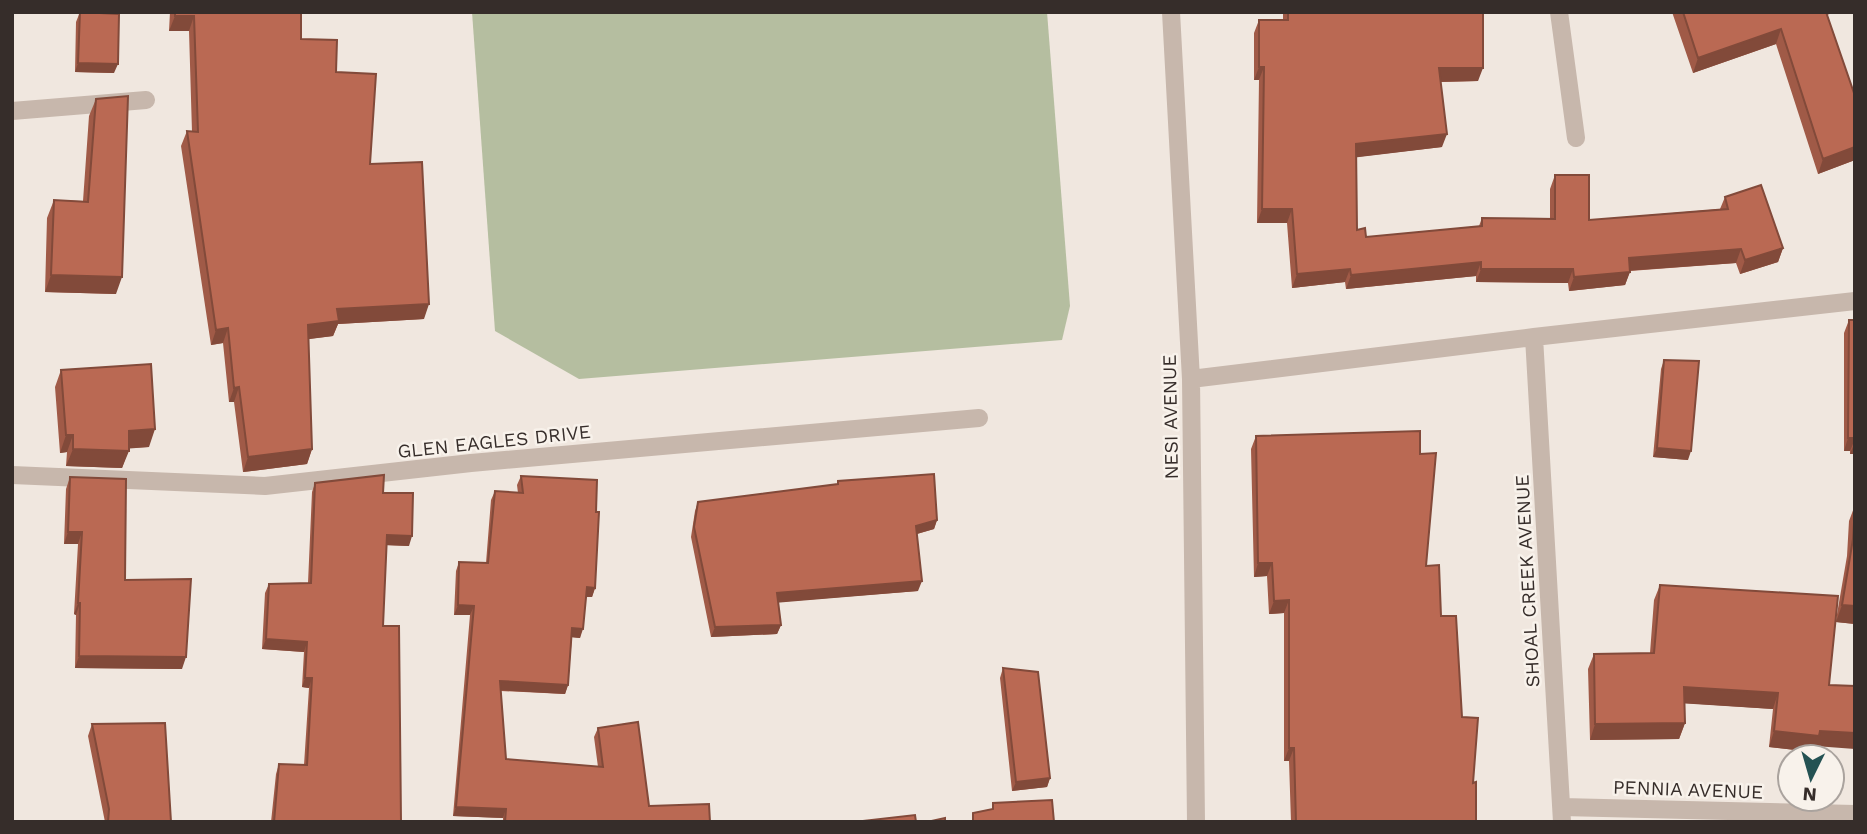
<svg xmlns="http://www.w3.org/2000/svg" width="1867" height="834" font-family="'Work Sans',sans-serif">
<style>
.pitch{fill:#b5bea0}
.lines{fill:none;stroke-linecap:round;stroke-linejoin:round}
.street{stroke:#c7b7ac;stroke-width:18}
.wall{fill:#a05a47}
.shaded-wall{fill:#824a3a}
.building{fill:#ba6953;stroke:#824a3a;stroke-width:2}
.labels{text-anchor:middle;stroke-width:5;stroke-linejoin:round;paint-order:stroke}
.street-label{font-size:19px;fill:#362d2a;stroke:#f8f2eb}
</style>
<rect width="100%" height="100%" fill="#f0e7df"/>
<path class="pitch" d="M472 12H1047L1070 306 1062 340 579 379 495 331Z"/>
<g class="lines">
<path class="street" d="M1171 12 1191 379 1196 822
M1559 12 1576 138
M12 111 146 100
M1534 337 1562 822
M1191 379 1534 337 1855 301
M12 475 265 486 471 463 979 418
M1562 807 1855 814"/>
</g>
<path class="wall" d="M80 12 114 73 75 72 76 22Z
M170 12H301V39L336 72 424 319 338 324 333 336 308 339 312 449 307 464 243 472 234 402H229L223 343 211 345 181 146 187 131 192 132 189 31H169Z
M1283 12H1483L1478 81 1441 82 1442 147 1356 157 1357 230 1366 237 1479 226 1482 218 1550 219V189L1555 175 1589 220 1720 209 1725 197 1783 248 1778 262 1740 274 1736 263 1630 271 1625 285 1569 291 1568 283 1476 282V276L1346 289 1345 282 1292 288 1287 223H1257L1259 80H1254V33L1259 20H1283Z
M1672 12H1832V13L1827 15 1855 96V160L1818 174 1776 44 1693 73Z
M96 99 116 294 45 292 47 218 54 200 83 201 89 116Z
M1849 320H1855V454H1850V451H1844V333Z
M1664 360 1688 460 1653 457 1661 369Z
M61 370 149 447 129 448 122 468 66 466 67 452 60 453 55 387Z
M1256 436 1420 454 1426 566 1441 616 1462 717 1473 783 1476 822H1291L1289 761H1284V613L1269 614 1267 576 1254 577 1251 449Z
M521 476 596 512 595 588 592 597H586L580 638 572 637 568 685 565 694 501 691 506 759 598 767 594 737 598 728 649 806 710 822H503V818L453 816 470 615H454L456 571 459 562 486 563 491 500 495 491 518 493 517 485Z
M70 477 125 580 182 669 75 668 76 615 74 614 78 544H64L66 489Z
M838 481 937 520 934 529 917 534 918 591 778 602 781 625 777 634 711 637 691 537 695 511 698 502 837 484Z
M315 483 383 493 409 546 386 545 383 626 401 822H271L276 774 279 764 304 765 309 688 302 687 304 652 262 649 265 593 269 584 308 583 312 492Z
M1855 505V624L1836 622 1815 746 1813 752 1769 747 1773 709 1684 703 1685 723 1679 739 1590 740 1588 669 1594 654 1650 653 1654 600 1660 585 1836 620 1847 556 1849 521Z
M1003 668 1050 778 1047 787 1012 791 1000 678Z
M92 724 171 822H105L88 736Z"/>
<path class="shaded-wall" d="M175 16H194L189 31H169Z
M1781 29 1776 44 1693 73 1698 58Z
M78 63 118 64 114 73 75 72Z
M1259 67H1264L1259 80H1254Z
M1439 68H1483L1478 81 1434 82Z
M1447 134 1442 147 1351 158 1356 144Z
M1855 147V160L1818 174 1823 159Z
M1262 209H1292L1287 223H1257Z
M1783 248 1778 262 1740 274 1745 260Z
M1741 249 1736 263 1624 271 1629 258Z
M1481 262 1476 276 1346 289 1351 275Z
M1350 269 1345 282 1292 288 1297 274Z
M1481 269H1573L1568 283 1476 282Z
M1630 272 1625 285 1569 291 1574 277Z
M51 275 122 277 116 294 45 292Z
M429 304 424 319 338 324 333 336 302 340 308 325 337 309Z
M228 328 223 343 211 345 216 330Z
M239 387 234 402H229L234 388Z
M155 429 149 447 123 449 129 431Z
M66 435H73L67 452 60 453Z
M1848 438 1855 439 1850 451H1844Z
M1855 442V454H1850Z
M1657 448 1691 451 1688 460 1653 457Z
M73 449 129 451 122 468 66 466Z
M312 449 307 464 243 472 248 457Z
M937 520 934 529 913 535 916 526Z
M68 532H82L78 544H64Z
M387 535 412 536 409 546 383 545Z
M1258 563H1272L1267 576 1254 577Z
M922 581 918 591 774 603 777 593Z
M587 587 595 588 592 597H584Z
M1289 600 1284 613 1269 614 1274 601Z
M78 603H80L76 615 74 614Z
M458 605 474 606 470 615H454Z
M1842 605 1855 606V624L1836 622Z
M781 625 777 634 711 637 715 627Z
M572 628 583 629 580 638 569 637Z
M266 639 307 642 304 652 262 649Z
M79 656 186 657 182 669 75 668Z
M305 678H312L309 688 302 687Z
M500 681 568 685 565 694 497 690Z
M1684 687 1778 693 1773 709 1678 703Z
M1685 723 1679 739 1590 740 1595 724Z
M1774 731H1820L1855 733V749L1815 746 1813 752 1769 747Z
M1289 748H1294L1289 761H1284Z
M1050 778 1047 787 1012 791 1016 782Z
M456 807 506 809 503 818 453 816Z"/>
<path class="building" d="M80 12 119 14 118 64 78 63Z
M175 12H301V39L337 40 336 72 376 74 370 164 422 162 429 304 337 309 339 321 308 325 312 449 248 457 239 387 234 388 228 328 216 330 187 131 198 132 194 16H175Z
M1288 12H1483V68H1439L1447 134 1356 144 1357 230 1365 228 1366 237 1482 226V218L1555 219V175H1589V220L1728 209 1725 197 1761 185 1783 248 1745 260 1741 249 1629 258 1630 272 1574 277 1573 269H1481V262L1351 275 1350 269 1297 274 1292 209H1262L1264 67H1259V20H1288Z
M1683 12H1826L1855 96V147L1823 159 1781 29 1698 58Z
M128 96 122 277 51 275 54 200 88 202 96 99Z
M1849 320H1855V438H1848Z
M1664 360 1699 361 1691 451 1657 448Z
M151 364 155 429 129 431V451L73 449V435H66L61 370Z
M1420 431V454L1436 453 1426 566 1439 565 1441 616H1456L1462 717 1478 718 1473 783 1476 782V822H1296L1294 748H1289V600L1274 601 1272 563H1258L1256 436Z
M934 474 937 520 916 526 922 581 777 593 781 625 715 627 694 527 698 502 838 484V481Z
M384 475 383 493H413L412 536 387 535 383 626H399L401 822H274L279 764 307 765 312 678H305L307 642 266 639 269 584 311 583 315 483Z
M521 476 597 480 596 512H599L595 588 587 587 583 629 572 628 568 685 500 681 506 759 603 767 598 728 638 722 649 806 709 804 710 822H505L506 809 456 807 474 606 458 605 459 562 488 563 495 491 523 493Z
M70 477 126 479 125 580 191 579 186 657 79 656 80 603H78L82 532H68Z
M1855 507V606L1842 605 1853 539Z
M1660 585 1838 596 1829 685 1855 686V733L1820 731 1819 736 1774 731 1778 693 1684 687 1685 723 1595 724 1594 654 1654 653Z
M1003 668 1038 672 1050 778 1016 782Z
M165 723 171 822H108L109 809 92 724Z
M1052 800 1054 822H973V813L993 809V803Z
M915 815 916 822H854Z
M945 818V822H927Z"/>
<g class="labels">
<g class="street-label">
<text transform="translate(1170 417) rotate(-91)" y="7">NESI AVENUE</text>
<text transform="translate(494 441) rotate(-6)" y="7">GLEN EAGLES DRIVE</text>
<text transform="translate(1527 581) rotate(-93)" y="7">SHOAL CREEK AVENUE</text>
<text transform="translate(1688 789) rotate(2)" y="7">PENNIA AVENUE</text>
</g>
</g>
<rect width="1867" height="834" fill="none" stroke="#362d2a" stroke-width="28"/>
<g transform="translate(1811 778) rotate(185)"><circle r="33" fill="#f8f2eb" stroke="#aaa39e" stroke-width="2"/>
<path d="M0-5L12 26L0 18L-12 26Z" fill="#245253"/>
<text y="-10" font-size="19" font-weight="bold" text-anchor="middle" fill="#362d2a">N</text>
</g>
</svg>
